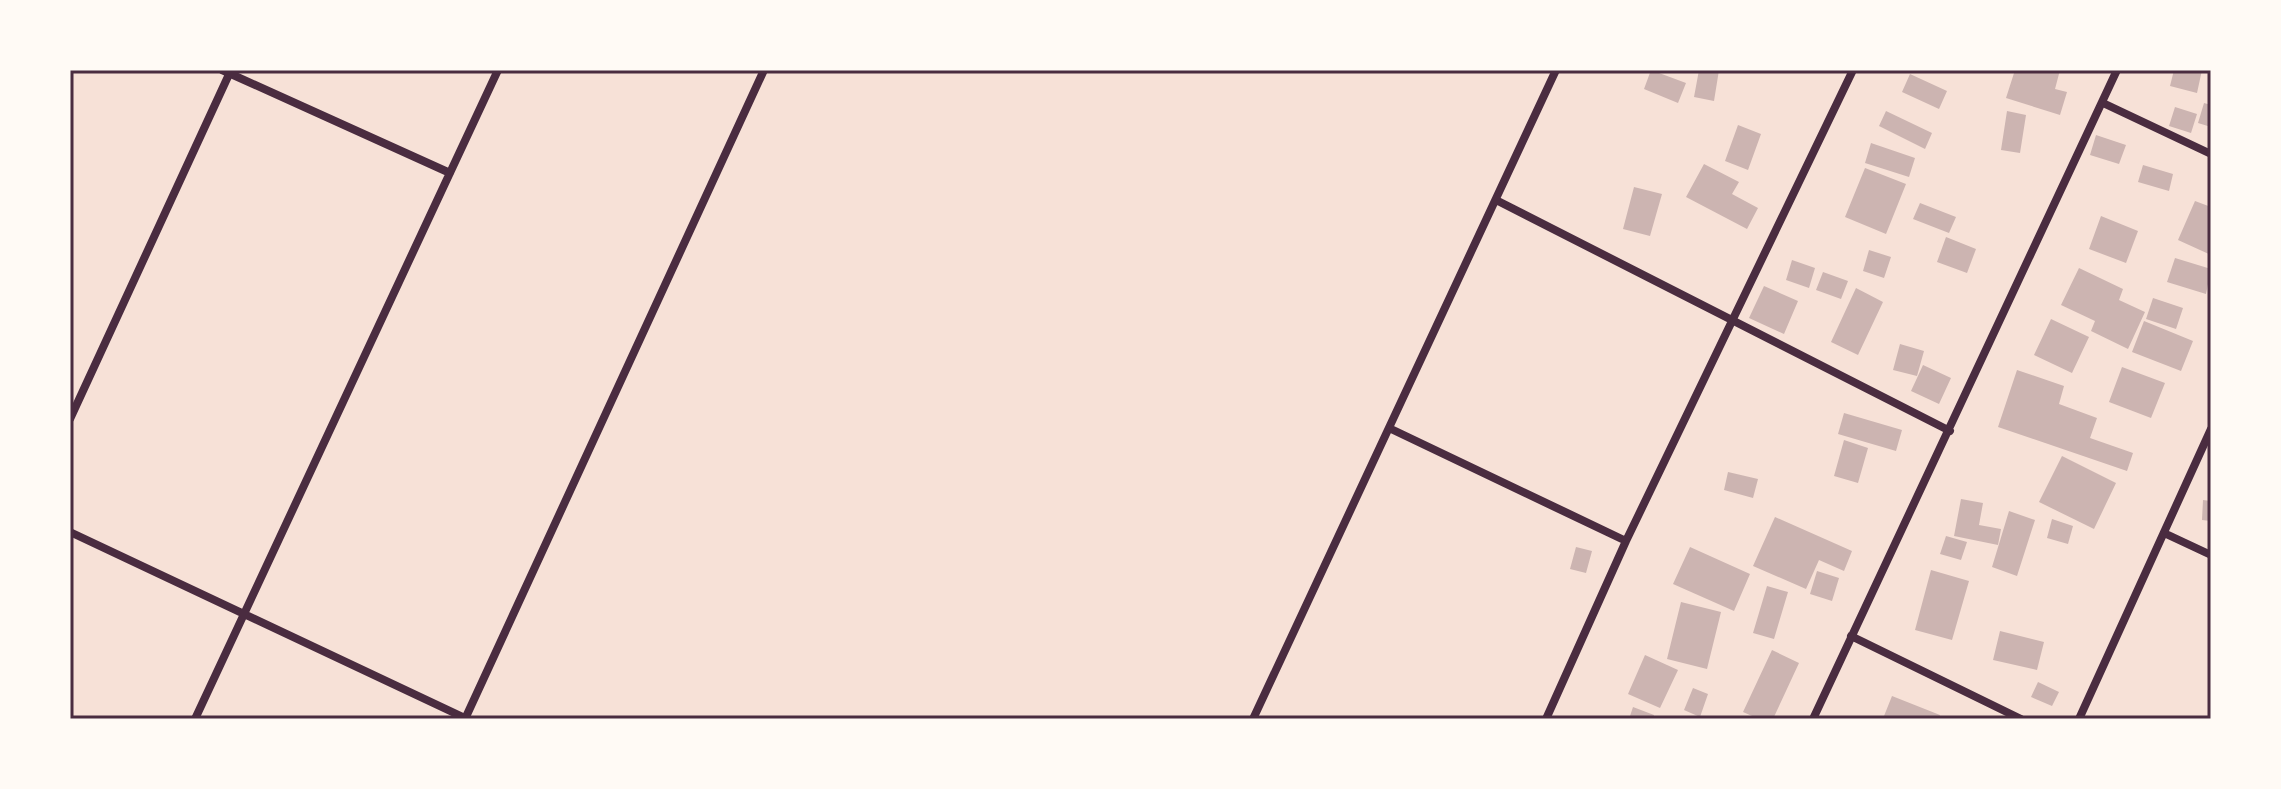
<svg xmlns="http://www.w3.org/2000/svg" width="2281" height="789" font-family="Barlow,sans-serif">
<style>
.building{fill:#ccb4b1}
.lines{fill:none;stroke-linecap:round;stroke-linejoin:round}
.minor{stroke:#4a2c40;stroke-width:8}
.neatline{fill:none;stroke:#4a2c40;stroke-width:3}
</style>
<rect width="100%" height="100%" fill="#f7e1d7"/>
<path class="building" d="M1651 70 1686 83 1678 103 1644 89Z
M1699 70H1719L1714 101 1694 97Z
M2015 70H2060L2055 89 2067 92 2060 115 2006 98Z
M2174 70H2202L2197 93 2170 86Z
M1910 74 1947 91 1939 109 1902 92Z
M2204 103 2211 105V127L2198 123Z
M2175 107 2197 114 2191 133 2169 126Z
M1886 111 1932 133 1925 149 1879 126Z
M2007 111 2026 115 2020 153 2001 150Z
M1738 125 1761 134 1748 170 1725 161Z
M2096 135 2126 145 2119 164 2090 155Z
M1871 143 1915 158 1909 177 1865 163Z
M1704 164 1739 182 1732 194 1758 208 1747 229 1686 197Z
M2143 165 2173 174 2169 191 2138 182Z
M1865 168 1906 184 1886 234 1845 217Z
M1634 187 1662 194 1650 236 1623 229Z
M2195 201 2211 207V255L2178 240Z
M1920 203 1956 217 1949 233 1913 219Z
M2101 216 2138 231 2126 263 2089 249Z
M1946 237 1976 249 1967 273 1937 262Z
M1869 250 1891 257 1884 278 1863 271Z
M2175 258 2211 269 2206 294 2167 282Z
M1792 260 1815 268 1809 288 1786 280Z
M2079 268 2123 289 2119 300 2145 312 2128 349 2091 331 2095 321 2061 305Z
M1823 272 1848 281 1841 299 1816 290Z
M1764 286 1798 301 1784 334 1749 318Z
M1856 288 1883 302 1858 355 1831 342Z
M2153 298 2183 308 2176 329 2146 319Z
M2051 319 2089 337 2072 373 2034 355Z
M2144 321 2193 341 2181 371 2132 352Z
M1900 344 1924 351 1917 376 1893 370Z
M1923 365 1951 378 1939 404 1911 391Z
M2122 367 2165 383 2151 418 2109 402Z
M2017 370 2064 386 2059 404 2097 418 2090 438 2133 453 2127 471 1998 427Z
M1844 413 1902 430 1896 451 1838 434Z
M1844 440 1868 448 1858 483 1834 476Z
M2062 456 2116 483 2094 529 2039 502Z
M1728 472 1758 479 1753 498 1724 490Z
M1961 499 1983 503 1979 525 2001 529 1998 545 1954 536Z
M2203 500 2211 501V521L2202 520Z
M2009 511 2035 520 2017 576 1992 567Z
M1775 517 1852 551 1844 571 1819 560 1806 589 1753 566Z
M2052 519 2073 526 2068 544 2047 538Z
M1946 536 1967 542 1961 560 1940 554Z
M1576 547 1592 551 1586 573 1570 569Z
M1690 547 1750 574 1734 611 1673 584Z
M1931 570 1969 581 1952 640 1915 630Z
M1817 571 1839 578 1832 601 1810 594Z
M1767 586 1788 592 1774 639 1753 633Z
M1681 602 1721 612 1707 669 1667 659Z
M2000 631 2044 642 2037 670 1993 660Z
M1772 650 1799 663 1773 719H1759L1743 712Z
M1645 655 1678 670 1660 708 1628 694Z
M2038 682 2059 692 2052 706 2031 697Z
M1693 688 1708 694 1700 717 1684 710Z
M1892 696 1940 715 1939 719H1892L1884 716Z
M1633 707 1654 715 1653 719H1629Z"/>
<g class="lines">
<path class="minor" d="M222 70 450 173
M2103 103 2211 154
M1496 200 1950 431
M70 419 231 70
M1389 428 1626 541
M70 532 465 718
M2164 533 2211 555
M1851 636 2021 719
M195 719 498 70
M465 719 764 70
M1253 719 1556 70
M1546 719 1626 541 1853 70
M1813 719 2117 70
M2079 719 2211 429"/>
</g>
<rect width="2281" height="789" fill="none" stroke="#fffaf5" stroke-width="144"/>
<rect x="72" y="72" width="2137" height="645" class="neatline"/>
</svg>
